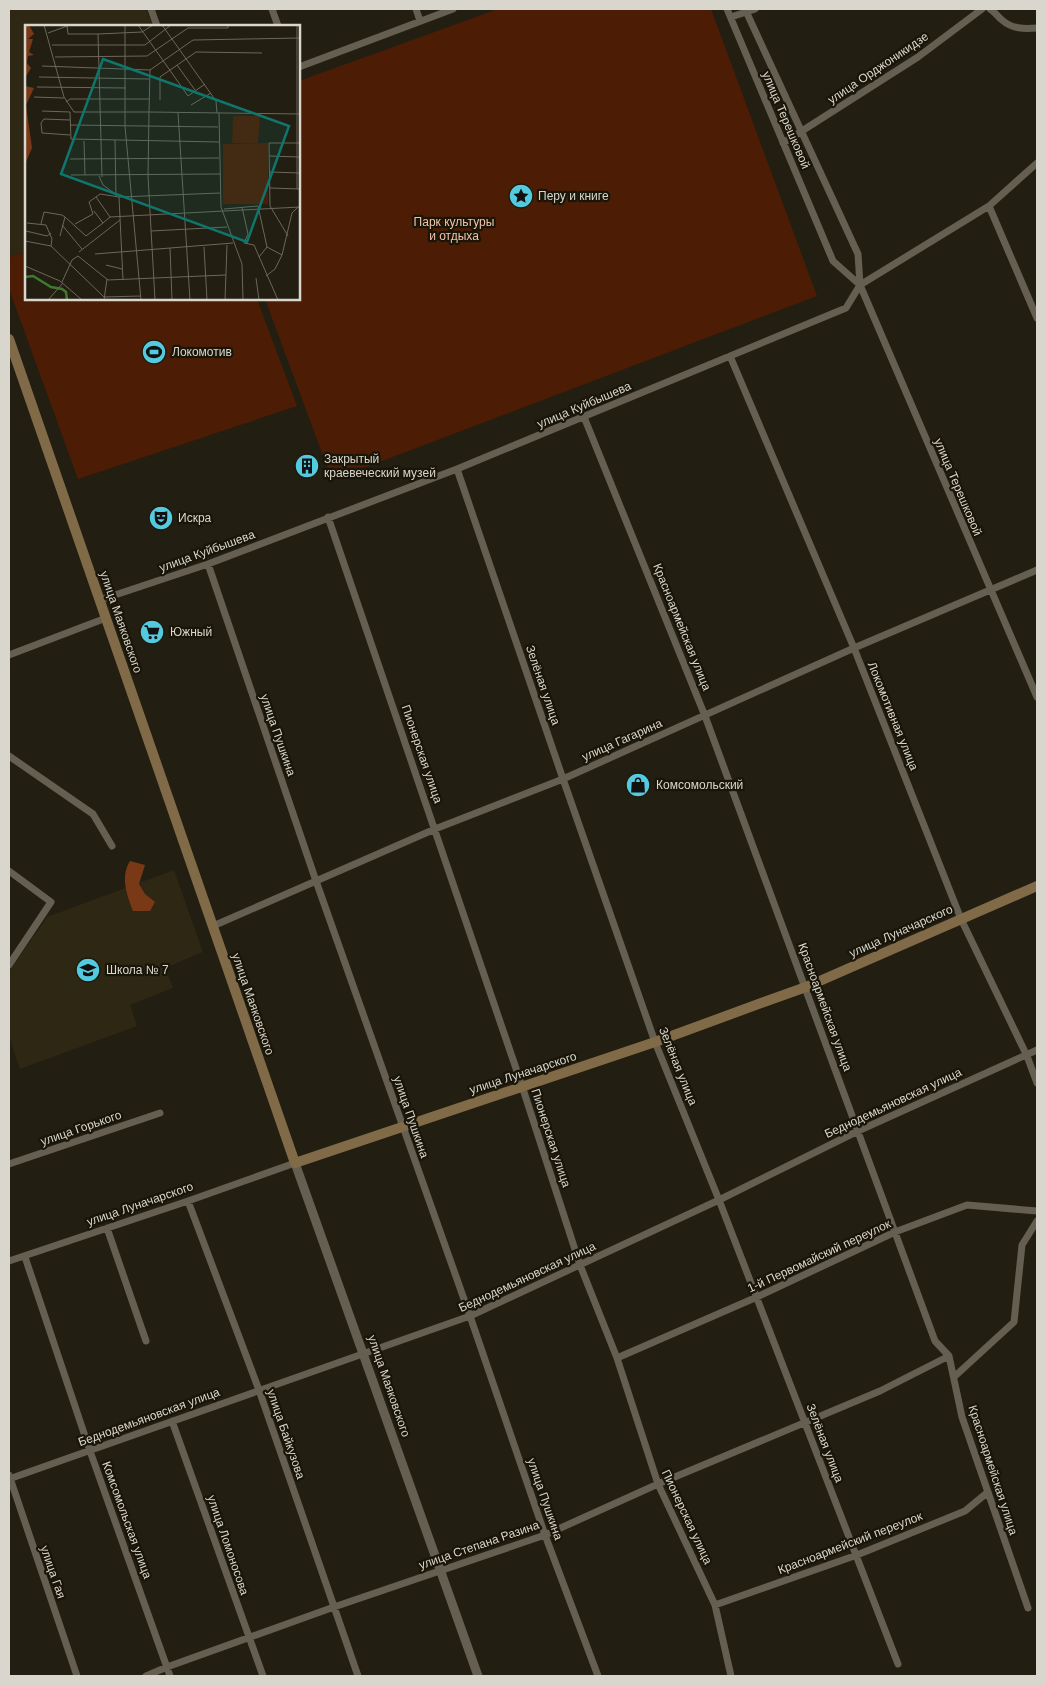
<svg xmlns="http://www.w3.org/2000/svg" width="1046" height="1685" font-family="Arial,sans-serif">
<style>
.built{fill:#2d2714}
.green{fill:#4c1d04}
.forest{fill:#793816}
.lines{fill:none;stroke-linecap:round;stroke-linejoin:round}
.minor{stroke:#645f50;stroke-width:7}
.tertiary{stroke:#645f50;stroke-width:9}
.secondary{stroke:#816a47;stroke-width:10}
.labels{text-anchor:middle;stroke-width:4.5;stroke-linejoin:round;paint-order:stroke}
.street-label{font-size:12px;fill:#d9d6cd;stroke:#191508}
.poi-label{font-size:12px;fill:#d9d6cd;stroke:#191508;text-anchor:start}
.park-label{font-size:12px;fill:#f2c2ac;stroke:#191508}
.inset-river{fill:none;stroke:#3e7b2e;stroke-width:2.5}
.inset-road{fill:none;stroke:#6b685c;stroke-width:1}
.view{fill:#0f766e;fill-opacity:0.15;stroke:#0f766e;stroke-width:2.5}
.inset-edge{fill:none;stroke:#d9d6cd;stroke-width:2.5}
</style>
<rect width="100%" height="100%" fill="#221e11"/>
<path class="built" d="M9 9H146L153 26H26V252L9 257Z
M174 870 203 952 165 968 173 988 130 1005 137 1026 20 1069 9 1037V972L47 917Z"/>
<path class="green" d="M498 9H711L817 296 332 480 265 299H299V81Z
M26 252V299H257L297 406 78 479 9 289V257Z"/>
<path class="forest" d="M130 861 145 865 139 884 145 894 155 902 150 911H133C127 895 120 877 130 861Z"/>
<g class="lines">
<path class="minor" d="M151 9 157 26
M272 9 278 26
M416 9 420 21
M727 9 833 261 860 285
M745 9 858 254 860 285 1037 697
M990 9C995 12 998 17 1002 20 1012 29 1024 29 1037 28
M731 17 755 9
M299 67 453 9
M783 143 918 57 982 9
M989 206 1037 318
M730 356 854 648 961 919 1027 1056 1037 1083
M584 417 705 716 935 1341 949 1356 962 1417 1028 1608
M457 469 563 779 655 1042 719 1200 898 1664
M328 517 522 1086 580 1265 617 1358 658 1484 715 1605 731 1676
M208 564 316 881 470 1316 545 1535 598 1676
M100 600 208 564 457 469 846 308 860 285 989 206 1037 163
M9 655 106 618
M9 756 93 814 112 846
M9 871 51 902 9 965
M213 926 435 829 563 779 854 648 1037 570
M9 1164 160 1113
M188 1201 259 1390 358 1676
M107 1228 146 1341
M25 1257 90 1451 170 1676
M9 1261 188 1201 295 1163
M617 1358 757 1297 895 1232 967 1205 1037 1211
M954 1377 1014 1322 1022 1245 1037 1221
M172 1421 263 1676
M9 1475 77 1676
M9 1479 470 1316 719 1200 858 1131 1037 1050
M715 1605 857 1555 965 1511 988 1492
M146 1676 167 1667 334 1607 545 1535 658 1484 880 1391 949 1356"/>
<path class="tertiary" d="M295 1163 478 1676"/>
<path class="secondary" d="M9 339 295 1163 655 1042 764 1002 806 987 1037 886"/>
</g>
<defs>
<g id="sight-disc" transform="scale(1.25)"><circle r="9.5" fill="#54cade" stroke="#191508"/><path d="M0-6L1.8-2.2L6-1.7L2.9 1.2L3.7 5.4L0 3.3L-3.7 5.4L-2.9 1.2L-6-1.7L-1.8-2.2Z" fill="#111"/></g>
<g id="stadium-disc" transform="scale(1.25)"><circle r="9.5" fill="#54cade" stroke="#191508"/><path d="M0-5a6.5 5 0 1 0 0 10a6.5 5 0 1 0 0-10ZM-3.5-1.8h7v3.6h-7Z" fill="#111"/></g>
<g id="building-disc" transform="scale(1.25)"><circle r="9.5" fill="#54cade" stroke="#191508"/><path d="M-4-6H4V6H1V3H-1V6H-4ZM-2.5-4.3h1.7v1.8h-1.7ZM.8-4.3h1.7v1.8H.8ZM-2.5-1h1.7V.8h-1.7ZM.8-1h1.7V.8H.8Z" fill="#111"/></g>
<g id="theatre-disc" transform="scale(1.25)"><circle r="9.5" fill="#54cade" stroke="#191508"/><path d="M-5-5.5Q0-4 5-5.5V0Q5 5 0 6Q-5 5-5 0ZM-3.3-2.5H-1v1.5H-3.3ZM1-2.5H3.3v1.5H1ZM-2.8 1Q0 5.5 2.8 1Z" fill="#111"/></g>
<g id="supermarket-disc" transform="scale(1.25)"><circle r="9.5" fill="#54cade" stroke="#191508"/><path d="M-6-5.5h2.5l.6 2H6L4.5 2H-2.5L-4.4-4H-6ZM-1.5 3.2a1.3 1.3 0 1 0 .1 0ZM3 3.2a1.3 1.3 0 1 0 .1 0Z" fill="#111"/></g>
<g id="shop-disc" transform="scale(1.25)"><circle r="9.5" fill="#54cade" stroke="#191508"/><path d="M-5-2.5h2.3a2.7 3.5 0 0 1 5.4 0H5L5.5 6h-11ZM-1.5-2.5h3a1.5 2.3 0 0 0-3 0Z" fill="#111"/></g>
<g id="school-disc" transform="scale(1.25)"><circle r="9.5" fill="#54cade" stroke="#191508"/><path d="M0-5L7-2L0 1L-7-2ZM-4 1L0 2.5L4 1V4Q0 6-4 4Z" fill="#111"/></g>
</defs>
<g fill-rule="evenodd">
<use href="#sight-disc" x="521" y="196"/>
<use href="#stadium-disc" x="154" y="352"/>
<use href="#building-disc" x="307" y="466"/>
<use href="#theatre-disc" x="161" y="518"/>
<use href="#supermarket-disc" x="152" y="632"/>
<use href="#shop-disc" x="638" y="785"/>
<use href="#school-disc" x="88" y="970"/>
</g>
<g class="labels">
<g class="street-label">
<text transform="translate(878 68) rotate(-34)" y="4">улица Орджоникидзе</text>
<text transform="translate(786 120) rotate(67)" y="4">улица Терешковой</text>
<text transform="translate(584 405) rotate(-23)" y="4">улица Куйбышева</text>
<text transform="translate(958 487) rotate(67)" y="4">улица Терешковой</text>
<text transform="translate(207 551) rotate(-20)" y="4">улица Куйбышева</text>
<text transform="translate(121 622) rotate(71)" y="4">улица Маяковского</text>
<text transform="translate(682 627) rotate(68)" y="4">Красноармейская улица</text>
<text transform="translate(543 685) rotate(71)" y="4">Зелёная улица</text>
<text transform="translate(893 716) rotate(68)" y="4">Локомотивная улица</text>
<text transform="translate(278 735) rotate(71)" y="4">улица Пушкина</text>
<text transform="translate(622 740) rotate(-24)" y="4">улица Гагарина</text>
<text transform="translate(422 754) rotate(71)" y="4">Пионерская улица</text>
<text transform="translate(901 931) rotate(-24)" y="4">улица Луначарского</text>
<text transform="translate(253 1004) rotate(71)" y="4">улица Маяковского</text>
<text transform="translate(825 1007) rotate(70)" y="4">Красноармейская улица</text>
<text transform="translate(678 1066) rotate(68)" y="4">Зелёная улица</text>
<text transform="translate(523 1073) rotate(-18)" y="4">улица Луначарского</text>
<text transform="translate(893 1103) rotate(-25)" y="4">Беднодемьяновская улица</text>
<text transform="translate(411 1117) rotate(71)" y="4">улица Пушкина</text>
<text transform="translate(81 1128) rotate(-19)" y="4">улица Горького</text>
<text transform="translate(551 1138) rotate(72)" y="4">Пионерская улица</text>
<text transform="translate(140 1204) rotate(-19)" y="4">улица Луначарского</text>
<text transform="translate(819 1256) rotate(-25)" y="4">1-й Первомайский переулок</text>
<text transform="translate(527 1277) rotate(-25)" y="4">Беднодемьяновская улица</text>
<text transform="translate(389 1386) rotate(71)" y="4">улица Маяковского</text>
<text transform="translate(149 1417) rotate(-20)" y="4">Беднодемьяновская улица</text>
<text transform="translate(286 1434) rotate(71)" y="4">улица Байкузова</text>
<text transform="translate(825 1443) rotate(69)" y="4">Зелёная улица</text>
<text transform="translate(993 1470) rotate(72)" y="4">Красноармейская улица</text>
<text transform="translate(545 1499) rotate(71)" y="4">улица Пушкина</text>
<text transform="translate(687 1517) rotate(65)" y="4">Пионерская улица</text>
<text transform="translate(127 1520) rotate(70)" y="4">Комсомольская улица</text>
<text transform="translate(850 1543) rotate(-21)" y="4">Красноармейский переулок</text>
<text transform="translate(228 1545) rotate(71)" y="4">улица Ломоносова</text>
<text transform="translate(479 1545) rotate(-19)" y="4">улица Степана Разина</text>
<text transform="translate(53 1572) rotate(71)" y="4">улица Гая</text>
</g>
<g class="poi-label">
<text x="538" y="200">Перу и книге</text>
<text x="172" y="356">Локомотив</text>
<text x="324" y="463">Закрытый<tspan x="324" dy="14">краевеческий музей</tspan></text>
<text x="178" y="522">Искра</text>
<text x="170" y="636">Южный</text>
<text x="656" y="789">Комсомольский</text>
<text x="106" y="974">Школа № 7</text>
</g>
<g class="park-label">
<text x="454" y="226">Парк культуры<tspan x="454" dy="14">и отдыха</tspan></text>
</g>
</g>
<g transform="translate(25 25)">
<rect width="275" height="275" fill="#221e11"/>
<path d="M208 91H235L233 118H207ZM243 118V179H198V119Z" fill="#4c1d04"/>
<path d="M0 0H4L9 9 3 14H8L4 27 9 30 3 31 2 38 6 43 0 53ZM0 61 9 63 1 80 7 123 1 137 0 153Z" fill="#793816"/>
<path class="inset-river" d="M0 252 8 251 26 262 37 264 41 267 42 275"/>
<path class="inset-road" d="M19 0 39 72 49 87H124L125 45 168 15 275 13M100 0V101L116 275M113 0 163 71 180 59M137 0 191 76 192 88M272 0V164M42 1 43 9H73L117 7 128 0M23 8 45 0M73 9 77 152M27 20H120L146 0M30 32 122 31 163 3H203V0M152 40 170 65M17 41 125 45M14 52 124 54M12 62 101 63M9 72 39 73M135 75V52L171 27 237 28M41 77 45 74H124M166 80 186 68M17 86 45 87M45 87 46 114 194 117M153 88 165 275M194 88 196 182 217 239 218 275M45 100 193 102M45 110 17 108 16 98 19 94 45 95M90 115 91 172M59 116 60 150M244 131 275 132M45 134 194 133M245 147 275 148M46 150 195 149M74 151 78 160 89 168M245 163 275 164M71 172 85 192M94 172 98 255M233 181 242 222 234 232M217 182 223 209 219 218 229 220 253 275M199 184 233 181M69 186 78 198 85 192M40 192 61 211 78 198M85 192 275 182M2 198 21 200 27 214 26 221M16 199 19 187 37 190 40 192 35 211M50 199 68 189 64 177 75 169 94 172 195 168M37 200 57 224M1 206 22 211 26 208M126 206 202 202M263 211 245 181 244 118H275M0 216 26 221 79 272 116 271M179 222 182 275M242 222 257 230M145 223 147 275M54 227 95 195M70 229 208 218M81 240 97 244M0 241 35 256 57 275M241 251 250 244 257 230 267 188 273 182M231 253 234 275M37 257 47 235 53 231 83 255 201 250M23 275 38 258M79 275 82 254M130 275 123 151 124 87 275 89M200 275 202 220"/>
<path class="view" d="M78 34 264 101 222 217 36 149Z"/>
<rect width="275" height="275" class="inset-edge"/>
</g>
<rect width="1046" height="1685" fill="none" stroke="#d9d6cd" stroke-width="20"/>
</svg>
